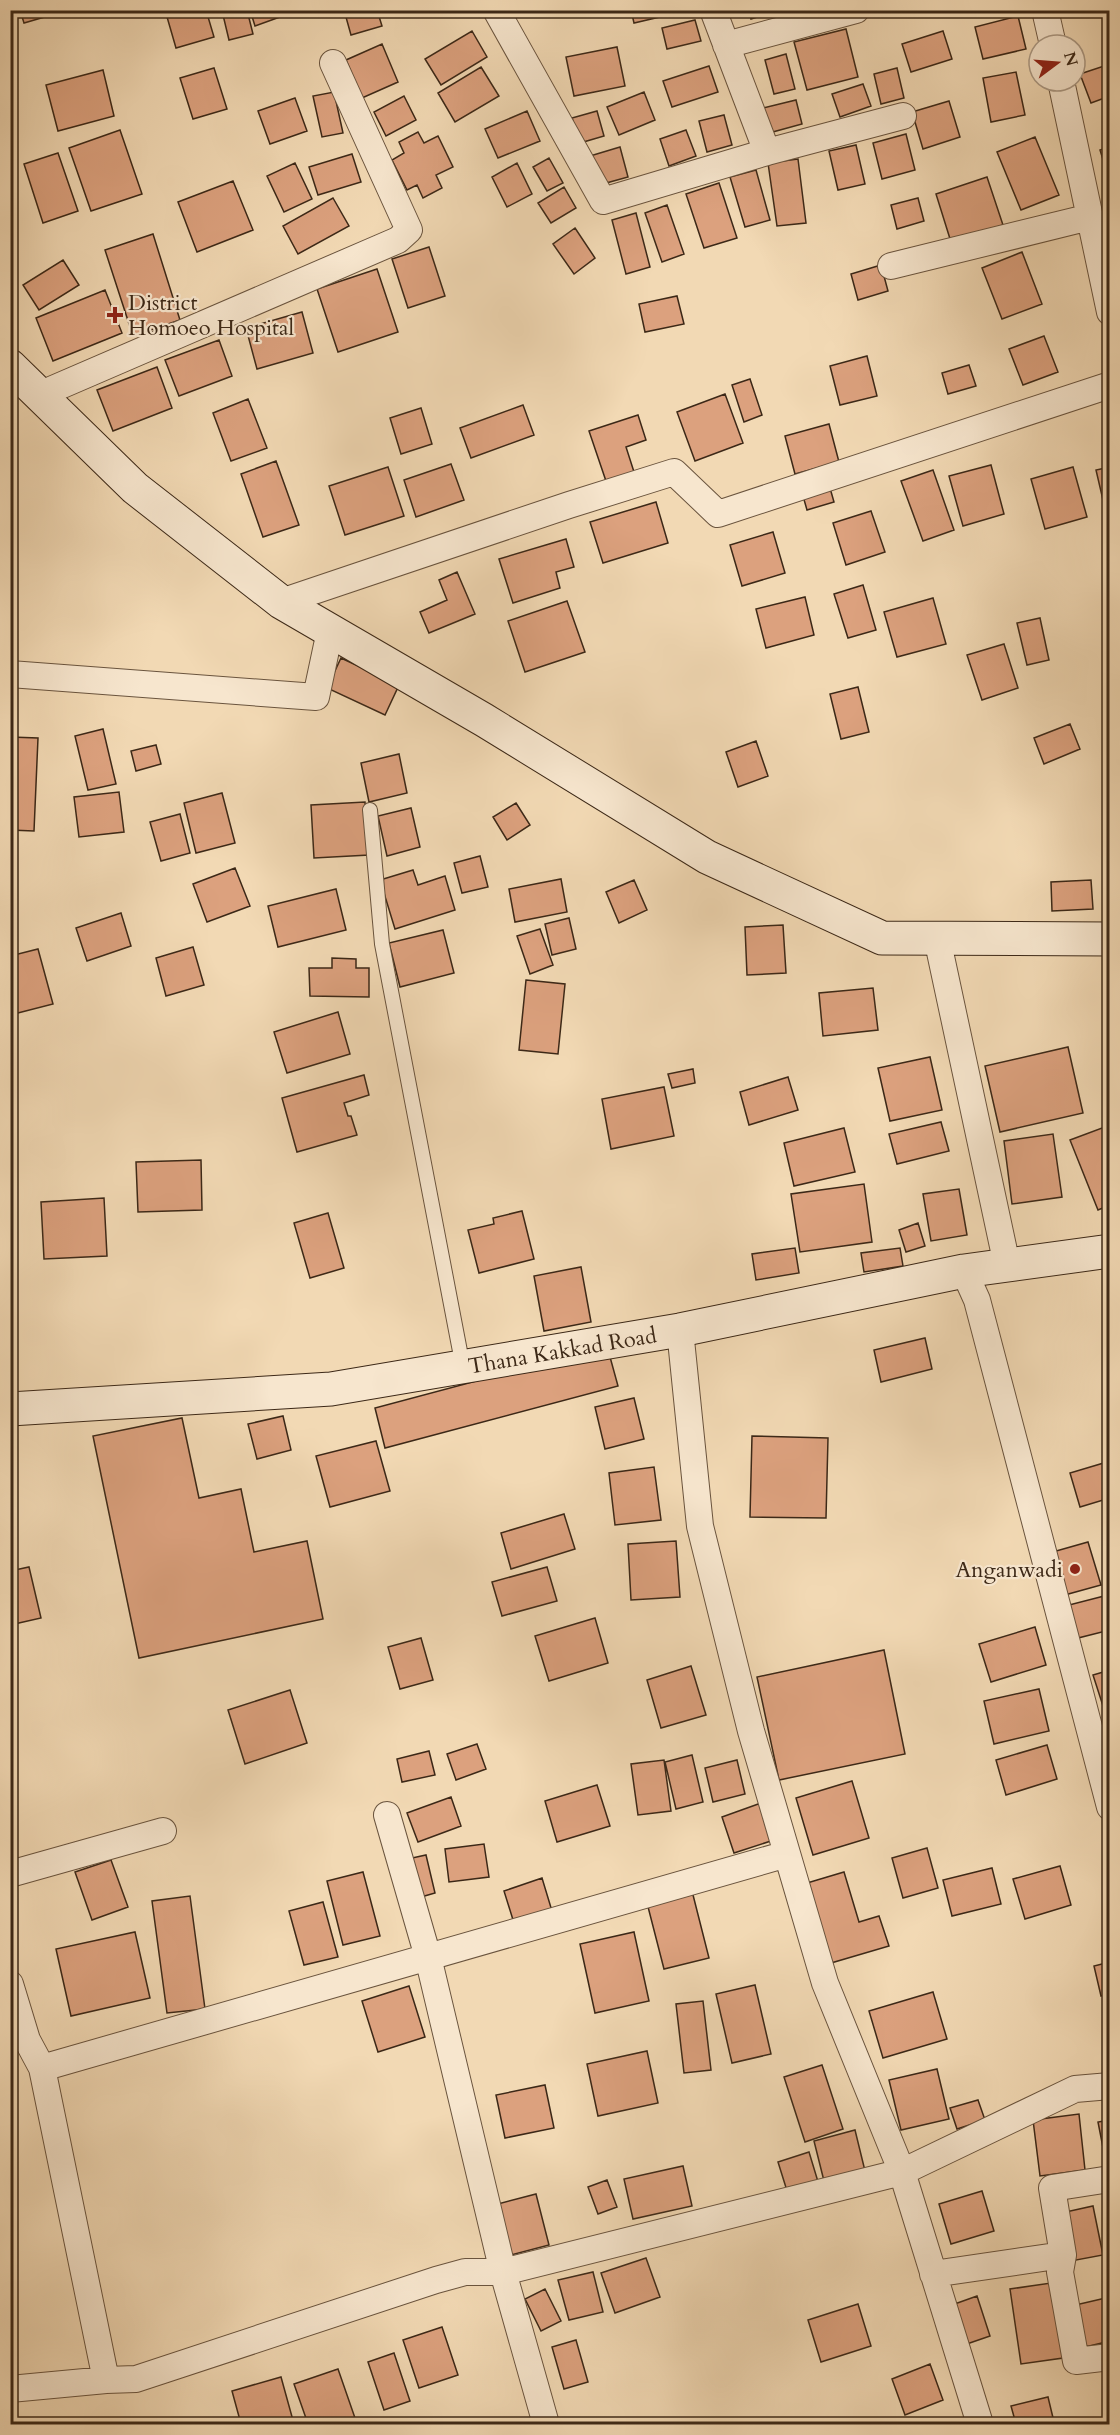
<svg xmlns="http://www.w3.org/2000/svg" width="1120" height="2435" font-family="Cardo,serif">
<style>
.building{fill:#dca17e;stroke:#3c2817;stroke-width:1.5}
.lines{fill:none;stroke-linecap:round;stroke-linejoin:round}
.lane-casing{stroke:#6a543e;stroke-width:16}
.street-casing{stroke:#6a543e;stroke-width:28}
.secondary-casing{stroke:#3c2817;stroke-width:35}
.lane{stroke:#f7e6ce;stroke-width:14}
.street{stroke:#f7e6ce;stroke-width:26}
.secondary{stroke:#f7e6ce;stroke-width:33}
.poi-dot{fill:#8f2418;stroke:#f7e6ce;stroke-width:2}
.labels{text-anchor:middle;stroke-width:4.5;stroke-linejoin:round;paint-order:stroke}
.poi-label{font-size:22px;fill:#3c2817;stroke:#f7e6ce;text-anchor:start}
.street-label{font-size:22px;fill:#3c2817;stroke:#f7e6ce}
</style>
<rect width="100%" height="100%" fill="#f2d9b4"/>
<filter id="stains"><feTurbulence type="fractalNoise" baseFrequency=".00333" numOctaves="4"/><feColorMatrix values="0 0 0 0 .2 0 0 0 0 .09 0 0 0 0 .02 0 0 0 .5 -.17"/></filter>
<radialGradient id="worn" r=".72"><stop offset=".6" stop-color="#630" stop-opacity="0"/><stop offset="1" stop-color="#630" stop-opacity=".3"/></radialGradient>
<path class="building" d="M20 10H62V12L24 23Z
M165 10H206L214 37 176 48Z
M239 10H247L253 34 229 40 223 15Z
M250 10H290L291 13 255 26Z
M344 10H377L382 26 351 35Z
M631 10H672L673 14 634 23Z
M749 10H780L751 19Z
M1018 16 1026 49 983 59 975 27Z
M695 20 701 41 667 49 662 28Z
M846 29 858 77 807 90 794 42Z
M472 31 487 57 441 85 425 59Z
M943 31 952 59 911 72 902 44Z
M382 44 398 82 362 98 346 60Z
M617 47 625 86 574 96 566 57Z
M786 54 795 89 774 94 765 60Z
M1110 64V96L1091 103 1080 74Z
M709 66 718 92 672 107 663 81Z
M481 67 499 96 455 122 438 93Z
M214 68 227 109 193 119 180 78Z
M897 68 904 98 881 104 874 74Z
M103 70 114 116 58 131 46 85Z
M1016 72 1025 115 991 122 983 78Z
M863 84 871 106 840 117 832 94Z
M334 92 343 133 322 137 313 96Z
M644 92 655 120 619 135 607 107Z
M404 96 416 120 386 136 374 112Z
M295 98 307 131 270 144 258 111Z
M796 100 802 124 769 133 763 108Z
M949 101 960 137 923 149 912 112Z
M527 111 540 141 498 158 485 129Z
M597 111 604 136 580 143 572 118Z
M724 115 732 145 707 152 699 121Z
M120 130 142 194 91 211 69 148Z
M686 130 696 156 669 166 660 139Z
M418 132 424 143 438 136 453 167 436 175 442 188 423 198 417 185 407 190 392 160 404 153 399 142Z
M906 134 915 170 882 179 873 143Z
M1035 137 1059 195 1021 210 997 152Z
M856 145 865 184 838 190 829 151Z
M620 147 628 177 599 185 590 156Z
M1110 147V182L1100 150Z
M58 153 78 211 43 223 24 164Z
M352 154 361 182 318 195 309 167Z
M549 158 563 183 547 191 533 167Z
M798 159 806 223 777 226 768 163Z
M295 163 312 199 284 212 267 176Z
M517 163 532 194 507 207 492 177Z
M756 170 770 220 745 227 730 177Z
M987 177 1003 225 951 242 936 194Z
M233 181 253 230 197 252 178 202Z
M719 183 737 238 704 248 686 194Z
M564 187 576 208 551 223 538 203Z
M333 198 349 226 298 254 283 226Z
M918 198 924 221 897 229 891 205Z
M667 205 684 254 662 262 645 213Z
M636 213 650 267 626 274 612 220Z
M575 228 595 258 574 274 553 244Z
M153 234 180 320 133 336 105 250Z
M429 247 445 296 408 308 392 259Z
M1022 252 1042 304 1002 319 982 268Z
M63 260 79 285 39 310 23 285Z
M881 265 888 291 858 300 851 274Z
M377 269 398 332 338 352 317 289Z
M105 290 122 333 53 361 36 318Z
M677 296 684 324 645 332 639 304Z
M302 312 313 353 257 369 246 328Z
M1044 336 1058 372 1023 385 1009 349Z
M219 340 232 376 179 396 165 360Z
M867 356 877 396 840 405 830 366Z
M969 365 976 386 948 394 942 373Z
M157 367 172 408 113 431 97 390Z
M750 379 762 415 744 422 732 385Z
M725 394 743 443 695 461 677 412Z
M248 399 267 448 231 461 213 413Z
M523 405 534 435 471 458 460 428Z
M421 408 432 444 401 454 390 418Z
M638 415 646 440 626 447 635 475 607 484 589 431Z
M829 424 839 462 795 474 785 436Z
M276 461 299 525 263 537 241 474Z
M451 464 464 500 416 517 404 480Z
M991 465 1004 514 963 526 949 476Z
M388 467 404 516 345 535 329 486Z
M1073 467 1087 517 1045 529 1031 479Z
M1110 467V512L1106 513 1096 470Z
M933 470 954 530 923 541 901 481Z
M830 488 834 502 807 510 803 496Z
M656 502 668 543 603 563 590 522Z
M871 511 885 552 846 565 833 523Z
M773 532 785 573 742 586 730 545Z
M566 539 574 567 556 572 560 588 513 603 499 559Z
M457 572 475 614 429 633 420 612 447 600 439 580Z
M863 585 876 630 848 638 834 594Z
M805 597 814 635 766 648 756 609Z
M933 598 946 644 897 657 884 612Z
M567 601 585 652 525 672 508 621Z
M1040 618 1049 660 1027 665 1017 623Z
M1004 644 1018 688 982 700 967 655Z
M341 658 399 685 385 715 327 688Z
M858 687 869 732 841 739 830 694Z
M1070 724 1080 749 1044 764 1034 738Z
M103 729 116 784 88 790 75 736Z
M10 737 38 738 34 831 10 830Z
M756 741 768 776 738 787 726 752Z
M156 745 161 764 136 771 131 751Z
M399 754 407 793 369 802 361 763Z
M119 792 124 832 79 837 74 797Z
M222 793 235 843 196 853 184 803Z
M365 802 369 855 314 858 311 805Z
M516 803 530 825 507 840 493 817Z
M411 808 420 847 387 856 378 816Z
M180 814 190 853 161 861 150 822Z
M480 856 488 887 462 893 454 863Z
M235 868 250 906 207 922 193 884Z
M413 870 418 885 445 876 455 910 395 929 380 880Z
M561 879 567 912 515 922 509 889Z
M634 880 647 910 619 923 606 892Z
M1091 880 1093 909 1052 911 1051 882Z
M336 889 346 930 278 947 268 906Z
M121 913 131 946 87 961 76 928Z
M569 918 576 949 552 955 545 924Z
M783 925 786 973 747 975 745 927Z
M540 929 553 965 530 974 517 936Z
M443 930 454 973 400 987 389 943Z
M193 947 204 985 166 996 156 958Z
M38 949 53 1004 10 1015V956Z
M332 958 356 959V968H369V997L310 996 309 968H332Z
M526 980 565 984 558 1054 519 1050Z
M873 988 878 1030 823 1036 819 993Z
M338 1012 350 1054 287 1073 274 1032Z
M1068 1047 1083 1113 1000 1132 985 1066Z
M930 1057 942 1110 890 1121 878 1068Z
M693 1069 695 1083 672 1088 668 1074Z
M364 1075 369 1095 344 1103 348 1116H351L357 1135 297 1152 282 1098Z
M788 1077 798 1110 749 1125 740 1092Z
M664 1087 674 1136 611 1149 602 1099Z
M941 1122 949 1151 897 1164 889 1134Z
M1110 1125V1205L1098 1210 1070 1140Z
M844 1128 855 1172 794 1186 784 1143Z
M1053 1134 1062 1197 1012 1204 1004 1141Z
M201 1160 202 1210 138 1212 136 1162Z
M864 1184 872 1242 800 1252 791 1194Z
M959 1189 967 1235 931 1241 923 1194Z
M104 1198 107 1256 44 1259 41 1202Z
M522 1211 534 1259 479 1273 468 1230 494 1224 493 1218Z
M328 1213 344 1268 310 1278 294 1223Z
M918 1223 925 1246 906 1252 899 1230Z
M795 1248 799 1273 756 1280 752 1254Z
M900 1248 903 1266 864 1272 861 1253Z
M581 1267 591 1322 544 1331 534 1276Z
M925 1338 932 1369 881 1382 874 1350Z
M607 1346 618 1386 385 1448 375 1408Z
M634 1398 644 1439 605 1449 595 1407Z
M283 1416 291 1450 257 1459 248 1424Z
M182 1418 199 1498 241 1489 254 1552 307 1541 323 1619 139 1658 93 1436Z
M752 1436 828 1438 826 1518 750 1517Z
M376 1441 390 1491 330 1507 316 1456Z
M1107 1462 1110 1472V1498L1080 1507 1070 1473Z
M654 1467 661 1520 615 1525 609 1473Z
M564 1514 575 1549 511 1569 501 1533Z
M676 1541 680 1597 631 1600 628 1544Z
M1088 1542 1101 1585 1061 1596 1049 1553Z
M29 1567 41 1618 10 1625V1571Z
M547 1567 557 1601 502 1616 492 1582Z
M1108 1595 1110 1630 1078 1638 1069 1605Z
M595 1618 608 1663 549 1681 535 1636Z
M1035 1627 1046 1665 991 1682 979 1644Z
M421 1638 433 1680 400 1689 388 1647Z
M884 1650 905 1754 779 1780 757 1677Z
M691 1666 706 1715 661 1728 647 1680Z
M1110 1670V1707L1104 1709 1093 1675Z
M1039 1689 1049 1731 994 1744 984 1701Z
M290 1690 307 1743 245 1764 228 1710Z
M477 1744 486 1769 456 1780 447 1754Z
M1047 1745 1057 1779 1006 1795 996 1760Z
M429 1751 435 1775 402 1782 397 1759Z
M692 1755 703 1802 676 1809 665 1762Z
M664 1760 671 1811 638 1815 631 1764Z
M737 1760 745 1794 713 1802 705 1768Z
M852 1781 869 1838 813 1855 796 1798Z
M597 1785 610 1826 557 1842 545 1801Z
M451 1797 461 1826 418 1842 407 1813Z
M761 1803 774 1840 734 1853 722 1817Z
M484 1844 489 1877 449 1882 445 1849Z
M927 1848 938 1888 903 1898 892 1858Z
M426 1855 435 1893 421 1897 412 1858Z
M111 1860 128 1907 92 1920 75 1872Z
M1060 1866 1071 1905 1025 1919 1013 1879Z
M992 1868 1001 1904 952 1916 943 1880Z
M363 1872 380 1936 343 1945 327 1881Z
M844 1872 859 1922 879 1916 889 1946 831 1963 807 1883Z
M542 1878 552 1911 514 1923 504 1891Z
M691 1887 709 1958 664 1969 646 1899Z
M190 1896 205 2009 167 2013 152 1901Z
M323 1902 338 1957 304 1965 289 1911Z
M135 1932 150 1998 71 2016 56 1949Z
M634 1932 649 2001 595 2013 580 1944Z
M1110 1962V1993L1101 1996 1094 1966Z
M755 1985 771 2054 732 2063 716 1994Z
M409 1986 425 2037 378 2052 362 2001Z
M933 1992 947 2039 883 2058 869 2011Z
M703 2001 711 2070 684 2073 676 2004Z
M647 2051 658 2103 598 2116 587 2064Z
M822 2065 843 2129 805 2142 784 2077Z
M937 2069 949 2119 901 2130 889 2080Z
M545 2085 554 2128 505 2138 496 2095Z
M978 2100 985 2120 957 2129 950 2108Z
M1079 2114 1085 2170 1040 2176 1033 2120Z
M1110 2120V2163H1106L1098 2122Z
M855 2130 866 2175 825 2185 814 2141Z
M809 2152 819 2185 788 2194 778 2162Z
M683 2166 692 2206 633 2219 624 2179Z
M607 2180 617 2207 598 2214 588 2187Z
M982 2191 994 2231 951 2244 939 2204Z
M536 2194 549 2245 507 2256 494 2205Z
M1093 2206 1103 2255 1071 2261 1061 2213Z
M646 2258 660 2297 615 2313 601 2273Z
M593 2272 603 2312 569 2320 558 2280Z
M1051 2283 1063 2358 1021 2364 1010 2289Z
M545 2289 561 2321 541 2331 525 2299Z
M977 2296 990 2336 961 2346 949 2306Z
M1110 2297V2341L1081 2348 1071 2306Z
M858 2304 871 2346 821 2362 808 2320Z
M442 2327 458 2375 419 2388 403 2340Z
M576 2340 588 2382 564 2389 552 2347Z
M394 2353 410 2401 384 2410 368 2362Z
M930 2364 943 2400 905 2415 892 2379Z
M338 2369 355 2418 335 2424H308L294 2384Z
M281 2377 294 2424H241L232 2391Z
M1048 2397 1054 2422 1043 2424H1016L1011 2406Z"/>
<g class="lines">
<g class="lane-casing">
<path id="lane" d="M370 810 382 944 463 1367"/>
</g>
<g class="street-casing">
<path id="street" d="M496 10 603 201 767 152 713 10
M1045 10 1053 45
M726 45 856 10
M1061 81 1110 312
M767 152 903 116
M891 266 1090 217
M39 395 398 240 409 230 333 63
M281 602 569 505 674 472 718 514 1110 385
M10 674 316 697 330 631
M937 938 1007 1265
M964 1271 977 1300 1110 1807
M680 1330 700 1526 751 1731 825 1983 902 2172 980 2424
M387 1815 428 1957 503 2272 546 2424
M10 1874 163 1831
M10 1984 27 2040 42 2068 106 2380
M42 2068 787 1854
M1110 2179 1052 2188 1063 2255 1060 2272 1076 2361 1110 2357
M933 2274 1063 2255
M10 2389 106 2380 136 2379 436 2280 465 2272H503L902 2172 1075 2089 1110 2086"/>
</g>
<g class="secondary-casing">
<g id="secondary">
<path d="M10 366 135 488 281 602 484 720 707 857 882 938 1110 939"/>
<path id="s1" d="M10 1409 331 1389 680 1330 964 1271 1110 1251"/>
</g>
</g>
<use href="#lane" class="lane"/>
<use href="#street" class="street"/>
<use href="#secondary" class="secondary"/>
</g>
<g class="poi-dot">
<path d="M112 306h6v6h6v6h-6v6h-6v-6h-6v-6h6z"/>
<circle cx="1075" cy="1569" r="6"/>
</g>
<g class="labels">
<g class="poi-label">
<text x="128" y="310">District<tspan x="128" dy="25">Homoeo Hospital</tspan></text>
<text x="1063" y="1577" text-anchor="end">Anganwadi</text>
</g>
<g class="street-label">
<text dy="8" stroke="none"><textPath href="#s1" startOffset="556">Thana Kakkad Road</textPath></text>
</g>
</g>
<rect width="1120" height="2435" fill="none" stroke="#f2d9b4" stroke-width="36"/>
<rect x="12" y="12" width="1096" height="2411" fill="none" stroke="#3c2817" stroke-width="3"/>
<rect x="18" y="18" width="1084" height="2399" fill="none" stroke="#3c2817" stroke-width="1.5"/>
<g transform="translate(1057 63) rotate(74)"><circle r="28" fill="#f7e6ce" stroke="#ac9a85" stroke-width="1.5"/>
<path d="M0-4.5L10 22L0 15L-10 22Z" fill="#8f2418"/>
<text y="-9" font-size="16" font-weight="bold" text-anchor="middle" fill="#3c2817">N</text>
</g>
<rect width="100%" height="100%" filter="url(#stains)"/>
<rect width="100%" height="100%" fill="url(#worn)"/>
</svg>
